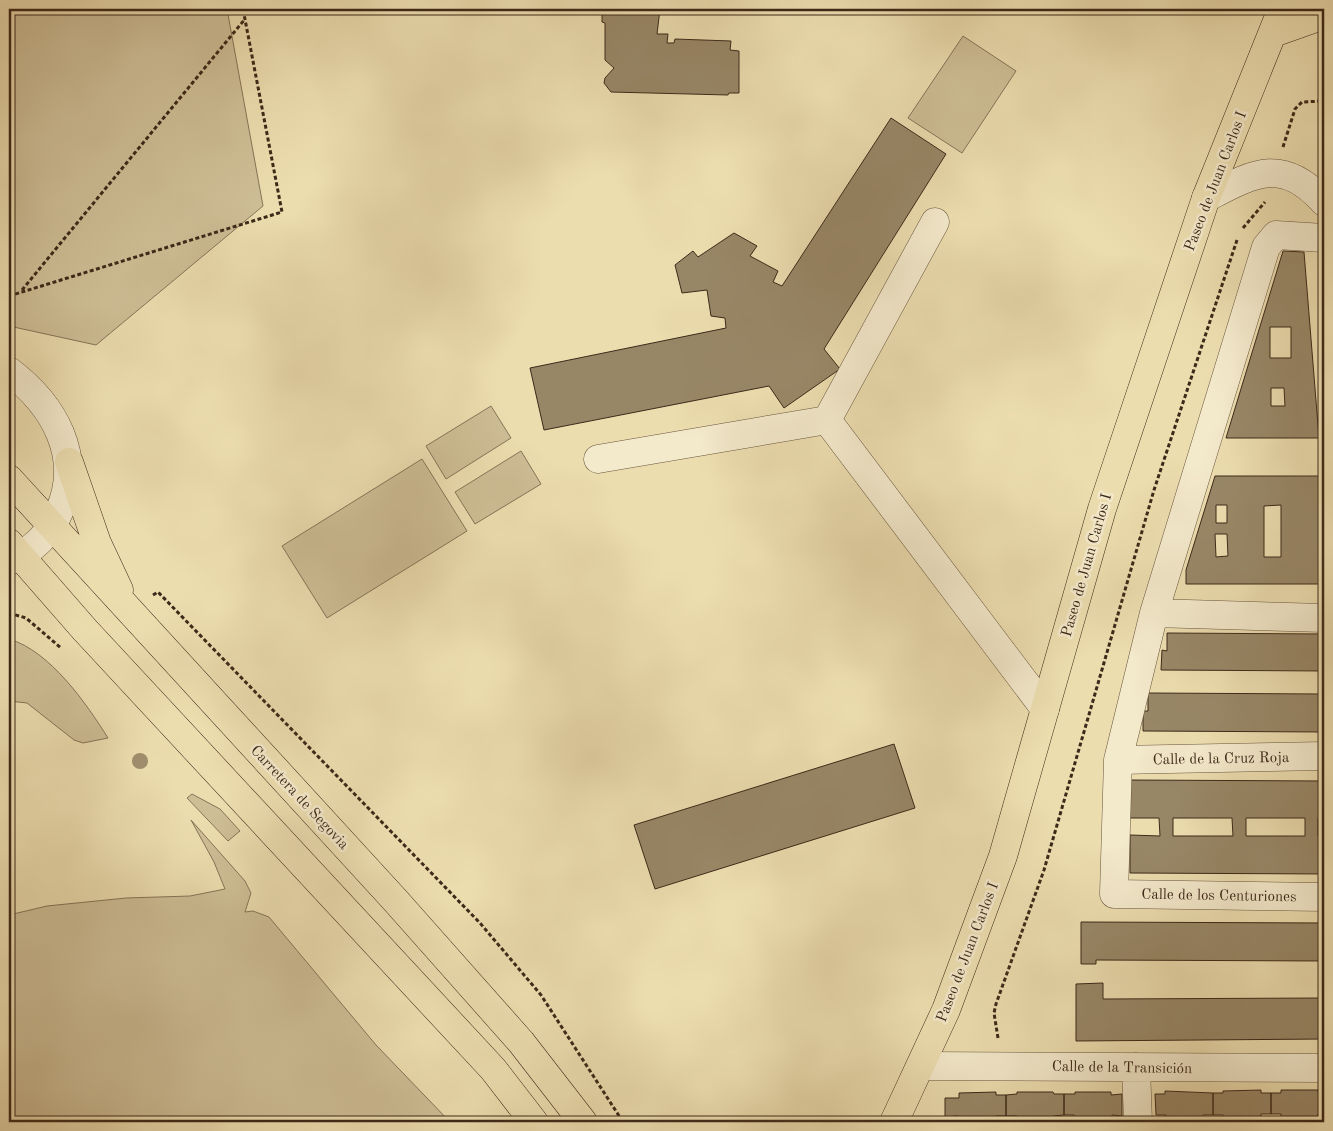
<svg xmlns="http://www.w3.org/2000/svg" width="1333" height="1131" font-family="'Old Standard TT',serif">
<style>
.green{fill:#cebe96;stroke:#867458}
.building{fill:#988767;stroke:#3d2919;fill-rule:evenodd}
.lines{fill:none;stroke-linecap:round;stroke-linejoin:round}
.minor-casing{stroke:#69563e;stroke-width:29}
.major-casing{stroke:#3d2919;stroke-width:29}
.path{stroke:#3d2919;stroke-width:3;stroke-dasharray:4 2.5;stroke-linecap:butt}
.minor{stroke:#f3e9cb;stroke-width:28}
.major{stroke:#ecddaf;stroke-width:28}
.tree{fill:#a08e6e}
.labels{text-anchor:middle;stroke-width:5;stroke-linejoin:round;paint-order:stroke}
.street-label{font-size:15px;fill:#3d2919;stroke:#f3e9cb}
</style>
<rect width="100%" height="100%" fill="#ecddaf"/>
<filter id="stains"><feTurbulence type="fractalNoise" baseFrequency=".004" numOctaves="4"/><feColorMatrix values="0 0 0 0 .2 0 0 0 0 .09 0 0 0 0 .02 0 0 0 .5 -.17"/></filter>
<radialGradient id="worn" r=".72"><stop offset=".6" stop-color="#630" stop-opacity="0"/><stop offset="1" stop-color="#630" stop-opacity=".3"/></radialGradient>
<path class="green" d="M9 9H227L263 206 96 345 9 326Z
M963 36 1016 71 962 153 908 118Z
M491 406 511 438 446 479 426 446Z
M521 451 541 484 475 524 455 492Z
M422 459 467 531 327 618 282 546Z
M9 639C50 651 86 703 108 738L83 743 74 740 27 703 9 701Z
M192 794 220 809 240 831 228 841 187 798Z
M191 820 245 881 251 893 245 912 253 911 269 917 376 1045 450 1122H9V915L47 906 126 898 190 896 225 889 214 862Z"/>
<path class="building" d="M602 9H660L657 34H668L667 43H674L675 39 731 41 730 50 739 51V93H729L728 95 611 92 604 83 605 78 614 68 605 60V23L602 22Z
M891 118 946 154 824 349 840 369 784 408 769 386 544 430 530 368 726 328 725 318 711 316 707 290 682 293 675 265 693 251 698 257 734 233 757 246 750 256 778 271 773 282 782 286Z
M1283 251 1304 252 1319 438H1226ZM1270 327H1291V358H1270ZM1271 388H1284L1285 406H1271Z
M1215 476H1322L1324 584H1186V570ZM1216 505H1227V523H1216ZM1281 505V557H1264V506ZM1215 534H1227L1228 556 1216 557Z
M1167 633 1324 634V671L1161 670 1162 650 1167 651Z
M1148 693 1324 694V732L1143 731V711H1148Z
M894 744 915 808 655 889 634 825Z
M1130 780 1324 781V818H1318V836H1324V874L1130 873V835L1160 836 1159 818H1130ZM1173 818H1232L1233 836H1173ZM1246 818H1305V836H1246Z
M1081 922 1324 923V961L1096 960V964H1081Z
M1103 983V999L1324 998V1039L1076 1041V984Z
M1261 1090V1093H1271V1114H1261V1118H1224L1223 1115H1213V1093H1223V1091Z
M1281 1090H1318V1092H1324V1114H1318V1118H1281V1114H1271V1093H1281Z
M1165 1091 1213 1093V1115H1203V1119H1166V1115H1156L1155 1094H1165Z
M996 1092V1095H1006V1116H996V1120L958 1121V1116L945 1117V1098H959V1093Z
M1017 1092H1053L1054 1094H1064V1115L1054 1116V1120H1017V1116H1006V1095L1017 1094Z
M1075 1092H1111V1095L1122 1094V1116L1112 1115V1119L1074 1120V1115H1064V1094H1075Z"/>
<g class="lines">
<g class="minor-casing">
<path id="minor" d="M1206 198C1254 173 1282 156 1324 202
M1324 238 1276 235 1266 247 1154 613 1118 760 1114 894 1324 897
M9 371C54 405 84 457 59 512 50 534 31 552 9 561
M827 420 935 222
M598 459 827 420 1045 709
M1154 613 1324 618
M1118 760 1324 756
M921 1066 1324 1068
M1136 1067 1138 1122"/>
</g>
<g class="major-casing">
<path id="major" d="M1273 33 1324 15
M69 462 97 543 119 590
M9 479 395 900 521 1042 583 1122
M9 543 85 630 493 1069 534 1122
M894 1122 946 1010 1003 856 1102 509 1206 198 1282 9"/>
</g>
<path class="path" d="M1283 147 1295 109 1302 102 1324 101
M1243 228 1265 202
M22 290 245 19
M9 296 282 212 243 9
M153 595 158 592 480 923 541 995 623 1122
M9 613 26 618 61 648
M998 1038 994 1013 996 1004 1044 870 1154 490 1237 240"/>
<use href="#minor" class="minor"/>
<use href="#major" class="major"/>
</g>
<circle class="tree" cx="140" cy="761" r="8"/>
<g class="labels">
<g class="street-label">
<text transform="translate(1215 181) rotate(-69)" y="5">Paseo de Juan Carlos I</text>
<text transform="translate(1086 565) rotate(-74)" y="5">Paseo de Juan Carlos I</text>
<text transform="translate(1221 758) rotate(-1)" y="5">Calle de la Cruz Roja</text>
<text transform="translate(300 797) rotate(47)" y="5">Carretera de Segovia</text>
<text transform="translate(1219 895) rotate(1)" y="5">Calle de los Centuriones</text>
<text transform="translate(967 952) rotate(-69)" y="5">Paseo de Juan Carlos I</text>
<text transform="translate(1122 1067) rotate(1)" y="5">Calle de la Transición</text>
</g>
</g>
<rect width="1333" height="1131" fill="none" stroke="#ecddaf" stroke-width="30"/>
<rect x="10" y="10" width="1313" height="1111" fill="none" stroke="#3d2919" stroke-width="2.5"/>
<rect x="15" y="15" width="1303" height="1101" fill="none" stroke="#3d2919"/>
<rect width="100%" height="100%" filter="url(#stains)"/>
<rect width="100%" height="100%" fill="url(#worn)"/>
</svg>
